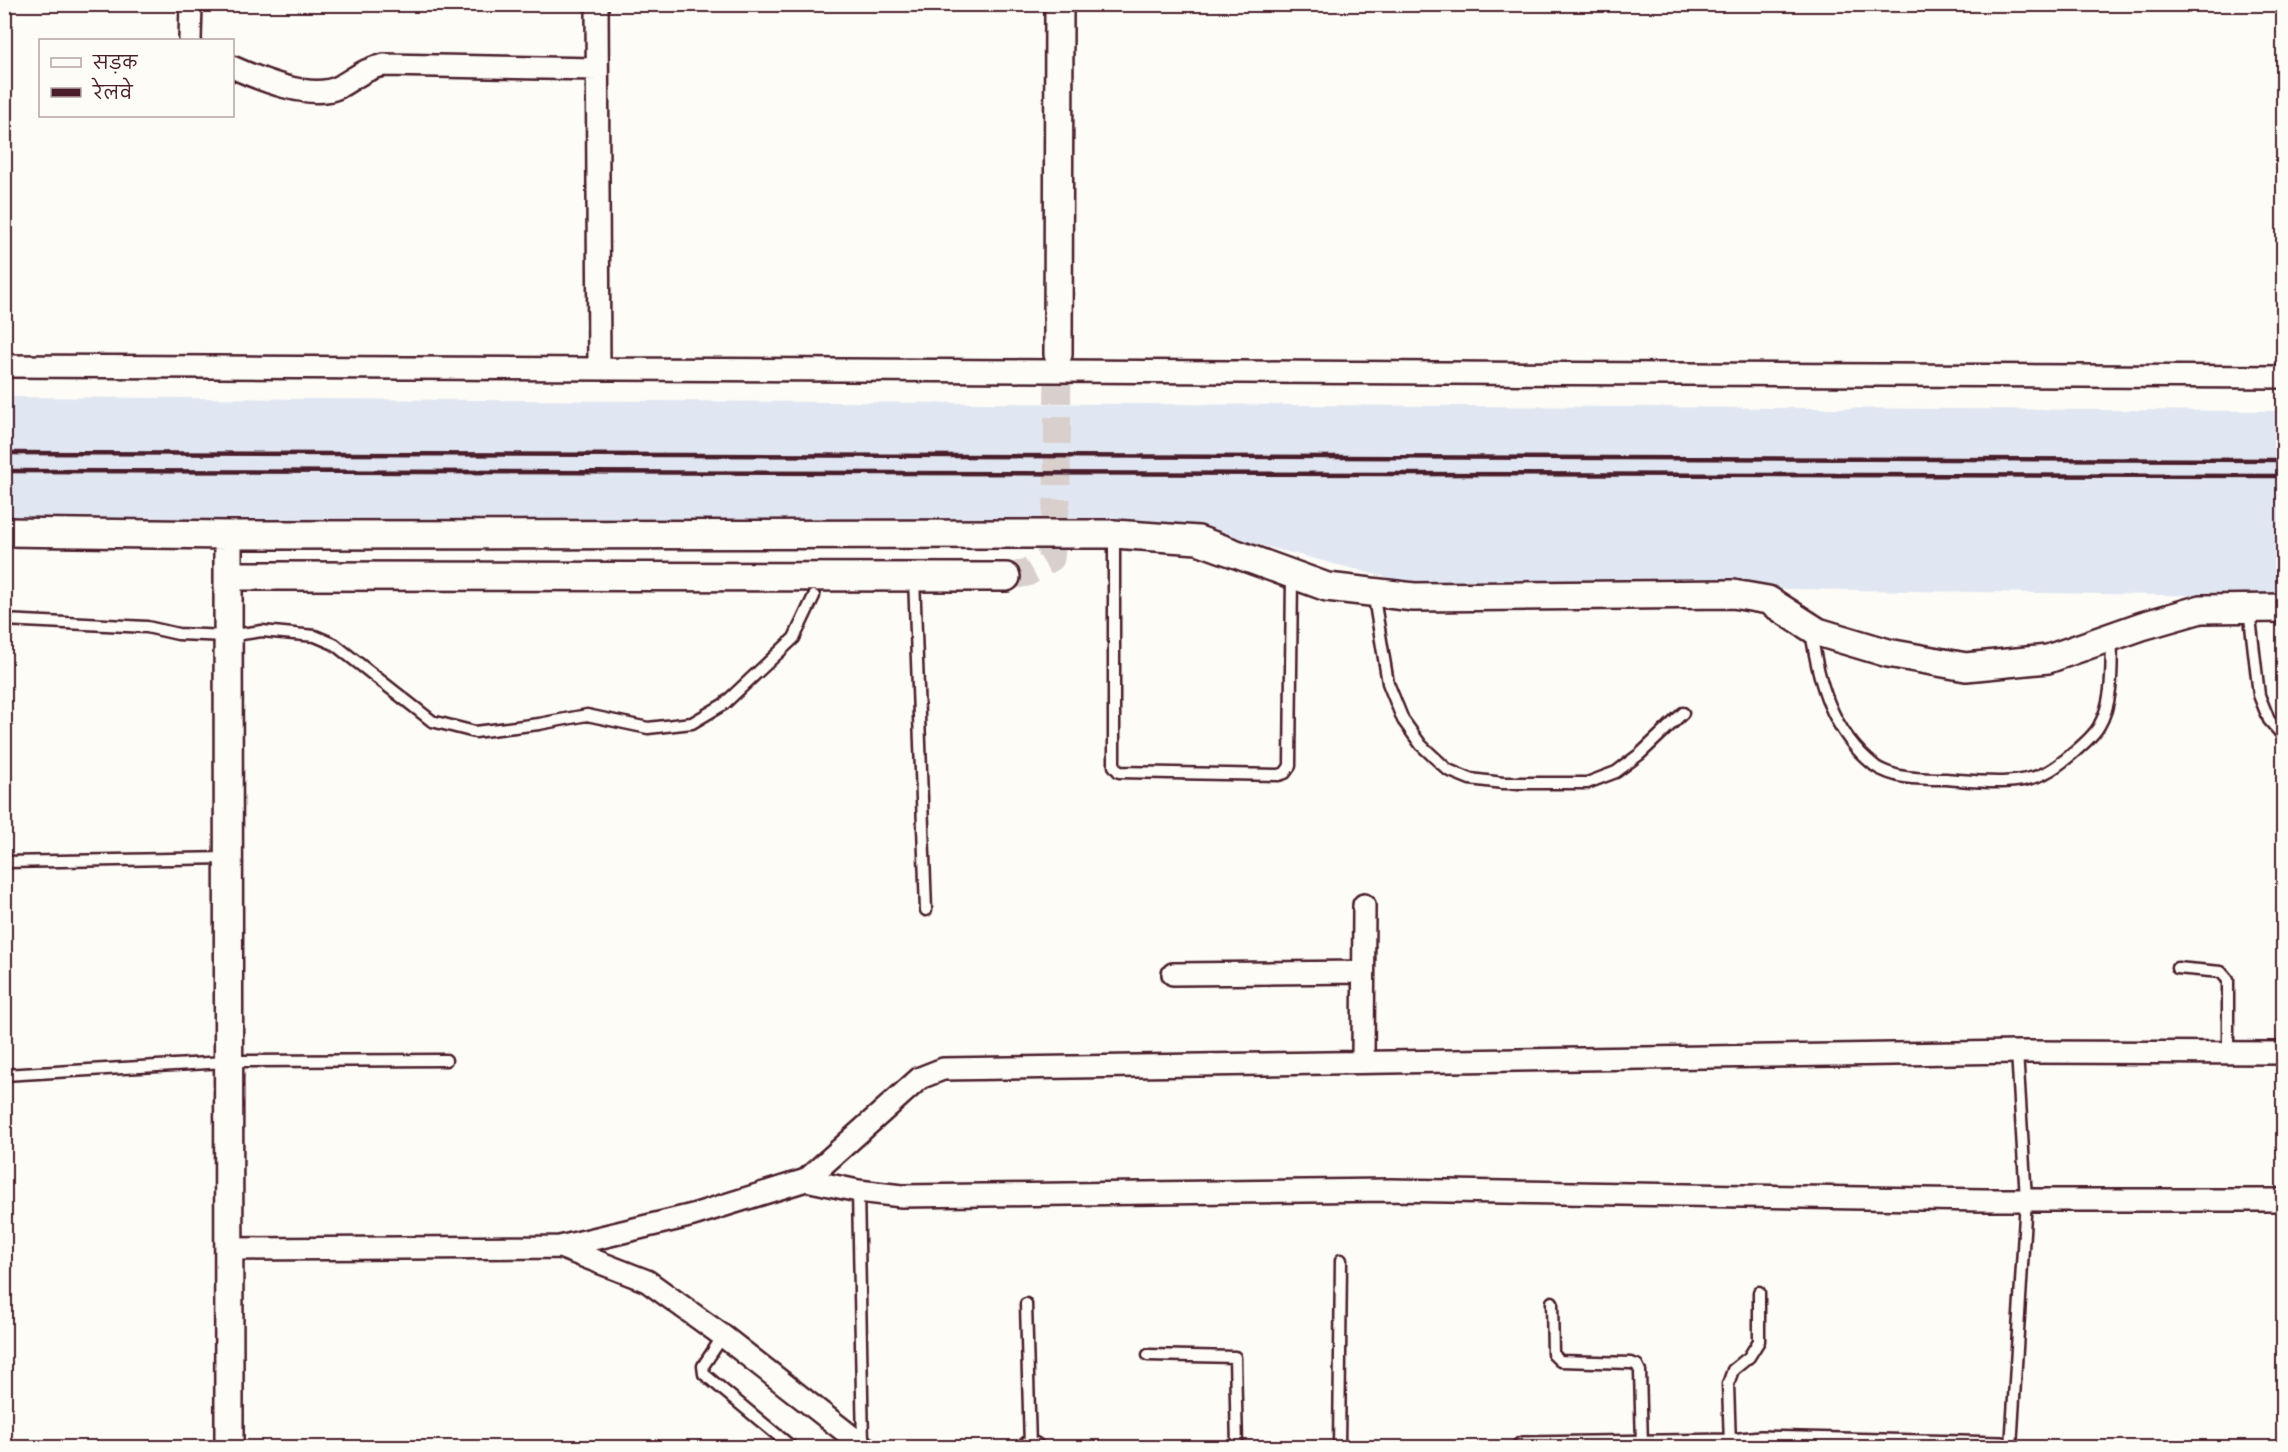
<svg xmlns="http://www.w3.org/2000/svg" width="2288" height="1452" font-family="'Indie Flower','Playpen Sans Deva',sans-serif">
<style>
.built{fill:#e1e7f2}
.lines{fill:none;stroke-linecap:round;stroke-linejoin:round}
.tertiary-tunnel{stroke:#d9d0ce;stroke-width:27;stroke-dasharray:27 14;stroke-linecap:butt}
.service-casing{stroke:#4a1f2b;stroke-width:15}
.minor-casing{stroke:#4a1f2b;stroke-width:26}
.tertiary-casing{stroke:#4a1f2b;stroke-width:32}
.service{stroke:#fdfcf7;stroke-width:10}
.minor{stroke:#fdfcf7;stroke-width:21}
.tertiary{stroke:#fdfcf7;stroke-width:27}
.rail{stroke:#4a1f2b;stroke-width:4.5}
</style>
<rect width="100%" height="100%" fill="#fdfcf7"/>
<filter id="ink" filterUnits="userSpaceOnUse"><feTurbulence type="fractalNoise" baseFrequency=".0167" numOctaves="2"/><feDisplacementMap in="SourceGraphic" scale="12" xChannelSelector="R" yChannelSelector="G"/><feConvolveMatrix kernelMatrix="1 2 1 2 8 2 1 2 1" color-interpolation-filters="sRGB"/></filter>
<g filter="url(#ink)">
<path class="built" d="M5 397 2283 411V597L1409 583 1201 530 5 526Z"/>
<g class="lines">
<path class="tertiary-tunnel" d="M1006 577 1027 573 1051 558 1057 500 1058 354"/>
<g class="service-casing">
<path id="service" d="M1114 535V766L1119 772 1279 775 1285 773 1290 766 1292 575
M914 577 926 910
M1373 592 1388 683 1403 720 1421 745 1448 770 1470 779 1503 783H1587L1616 772 1640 754 1683 713
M2249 609 2259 695 2269 720 2284 737
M4 620 147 627 178 634 228 636 262 631 315 636 334 644 432 721 475 732 539 724 587 715 648 728 692 723 724 704 794 638 814 596
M1811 630C1818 682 1832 732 1875 766 1882 771 1896 776 1905 777 1918 779 1932 779 1946 779 1975 781 2017 787 2045 773 2058 767 2092 739 2099 726 2114 700 2111 666 2112 637
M4 862 228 858
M2177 968 2221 972 2228 980V1053
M4 1075 242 1061 446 1060
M858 1191 863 1445
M1552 1302 1553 1354 1560 1361 1631 1363 1637 1365 1640 1371 1642 1445
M1026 1304 1030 1447
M723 1336 703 1366 704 1374 793 1448
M1148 1355 1235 1357 1237 1448
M1730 1445 1728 1384 1733 1370 1749 1357 1759 1341V1292
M1339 1448 1341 1260
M2011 1448 2026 1199 2017 1052"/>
</g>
<g class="minor-casing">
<path id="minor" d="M597 4 599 369
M190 40 191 4
M232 67C259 79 311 101 339 87 355 78 366 68 384 65L597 69
M4 366 2284 377
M1173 974 1363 972
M1363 1062 1364 905
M806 1180 920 1078 943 1069 2017 1052 2284 1053
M560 1247 693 1215 806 1180 858 1191 902 1196 1391 1190 1984 1200H2284
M229 1249 560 1247 647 1281 723 1336 866 1448
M1028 1448H1033
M1523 1448 1730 1445 1761 1442 2001 1448"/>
</g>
<g class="tertiary-casing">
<path id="tertiary" d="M1058 354 1059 4
M4 532 228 535 1114 534 1198 540 1327 587 1414 597 1733 594 1768 600 1818 632 1888 653 1966 667 2048 659 2142 626 2201 609 2284 608
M228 535 229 1448
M228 576 1006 577"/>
</g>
<use href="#service" class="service"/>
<use href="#minor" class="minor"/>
<use href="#tertiary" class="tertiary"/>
<path class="rail" d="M4 453 2284 460
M4 471 2284 476"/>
</g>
</g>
<rect width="2288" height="1452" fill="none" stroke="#fdfcf7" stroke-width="24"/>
<rect x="12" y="12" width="2264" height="1428" fill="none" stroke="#4a1f2b" stroke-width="2" filter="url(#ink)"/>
<rect x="39" y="39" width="195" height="78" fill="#fdfcf7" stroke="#b5a4a5" stroke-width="1.5"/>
<rect x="51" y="58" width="30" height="9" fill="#fdfcf7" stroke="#b5a4a5" stroke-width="1.5"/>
<text x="93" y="69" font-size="18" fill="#4a1f2b">सड़क</text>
<rect x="51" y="88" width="30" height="9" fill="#4a1f2b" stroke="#b5a4a5" stroke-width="1.5"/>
<text x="93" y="99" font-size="18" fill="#4a1f2b">रेलवे</text>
</svg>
